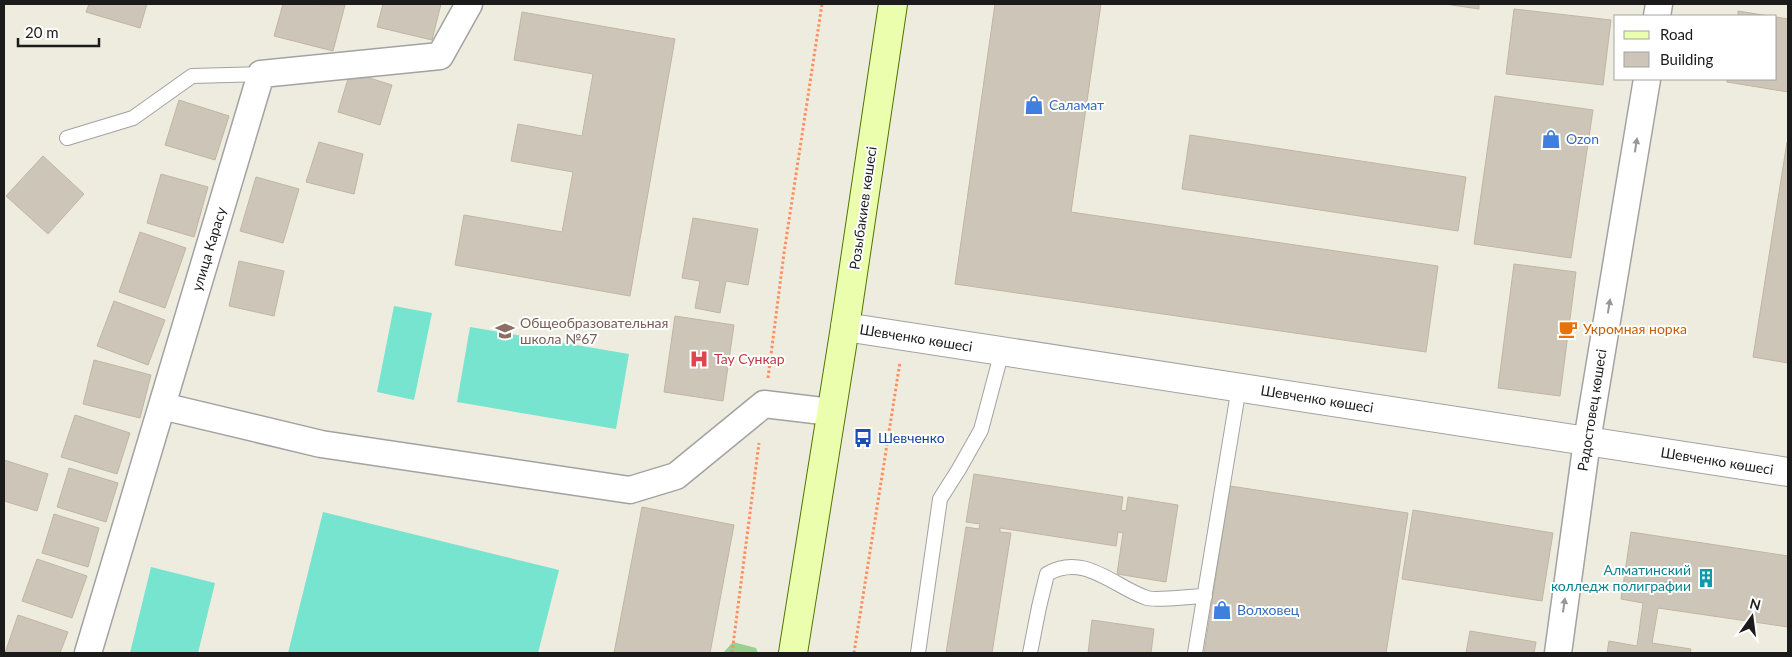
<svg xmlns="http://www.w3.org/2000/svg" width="1792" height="657" font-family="Lato,sans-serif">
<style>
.forest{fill:#97d090}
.pitch{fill:#76e4cf}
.building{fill:#cdc6b8;stroke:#c0b5a1}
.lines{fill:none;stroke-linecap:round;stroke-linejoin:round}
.service-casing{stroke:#a2a2a2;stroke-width:16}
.minor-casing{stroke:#a2a2a2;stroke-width:29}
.tertiary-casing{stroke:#a2a2a2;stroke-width:30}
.secondary-casing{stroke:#507400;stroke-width:30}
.path{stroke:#ff8f5f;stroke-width:3;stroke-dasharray:2.5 2.5;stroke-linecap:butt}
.service{stroke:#fff;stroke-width:14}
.minor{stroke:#fff;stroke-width:26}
.tertiary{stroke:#fff;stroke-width:28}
.secondary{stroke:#eafead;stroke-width:28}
.oneway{fill:#989898}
.labels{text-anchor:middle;stroke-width:4;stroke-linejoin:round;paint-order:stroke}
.shop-label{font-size:14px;fill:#366cbe;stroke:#fff;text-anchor:start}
.street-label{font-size:14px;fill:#1b1b1b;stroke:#fff}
.education-label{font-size:14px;fill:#785e54;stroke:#fff;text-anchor:start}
.food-label{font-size:14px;fill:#c56008;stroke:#fff;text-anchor:start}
.health-label{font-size:14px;fill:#be3a42;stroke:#fff;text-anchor:start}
.transit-label{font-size:14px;fill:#164399;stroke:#fff;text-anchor:start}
.culture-label{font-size:14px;fill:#0d838f;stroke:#fff;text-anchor:end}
</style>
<rect width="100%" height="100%" fill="#eeecdf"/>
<path class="forest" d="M733 642 756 648 758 653H723Z"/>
<path class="pitch" d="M394 306 432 313 414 400 377 392Z
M470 327 629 354 616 429 457 402Z
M323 512 559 570 538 653H288Z
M151 567 215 583 198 653H130Z"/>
<path class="building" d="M89 4H147L140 28 86 12Z
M283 4 345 5 333 51 274 36Z
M383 4H441L432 40 377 27Z
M995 4H1101L1071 212 1438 266 1426 352 955 284Z
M1445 4H1479V9Z
M1514 9 1611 20 1603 85 1506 74Z
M1738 11 1769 16H1738Z
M522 12 675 39 630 296 455 265 464 215 562 232 573 172 511 161 518 124 582 136 593 74 514 60Z
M1776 17 1788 19V92L1727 82V79H1776Z
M350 72 392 85 380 125 338 112Z
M1495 96 1593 110 1571 258 1474 244Z
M179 100 229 116 215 160 165 145Z
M1190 135 1466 177 1458 231 1182 189Z
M319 142 363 154 354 194 306 182Z
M1787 142H1788V363L1753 357Z
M43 156 84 194 48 234 6 196Z
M161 174 208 187 194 237 147 223Z
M256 177 299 189 283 243 240 231Z
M693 218 758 229 748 285 726 281 720 313 695 308 700 281 682 278Z
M140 232 186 248 165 308 119 292Z
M239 261 284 271 274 316 229 306Z
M1514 264 1576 272 1560 396 1498 388Z
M114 301 165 320 148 365 97 346Z
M675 316 734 325 723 401 664 392Z
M94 360 151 375 140 418 83 404Z
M75 415 130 433 117 474 61 457Z
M4 460 48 474 37 511 4 501Z
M69 468 118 483 106 522 57 507Z
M974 474 1123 497 1121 510 1126 511 1128 497 1178 505 1166 582 1117 574 1123 533 1118 532 1116 546 1000 528V532L1011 533 992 653H946L966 527 979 529 980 524 966 522Z
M1230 486 1408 513 1386 653H1204Z
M642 507 734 525 710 653H614Z
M1413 510 1553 533 1542 601 1402 579Z
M54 514 99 528 88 567 42 553Z
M1631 532 1788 556V627L1658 608 1652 643 1691 649 1690 653H1607L1609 641 1637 646 1643 603 1621 599Z
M37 559 87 576 72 618 22 601Z
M18 615 68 632 60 653H5Z
M1092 620 1154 629 1151 653H1088Z
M1470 631 1536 642 1534 653H1466Z"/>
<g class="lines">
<g class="service-casing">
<path id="service" d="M67 138 133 118 192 76 261 74
M918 653 940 499 959 469 981 430 1002 351
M1030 653 1039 607 1047 574C1084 552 1114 587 1147 598 1156 601 1193 596 1205 596
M1195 653 1239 387"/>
</g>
<g class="minor-casing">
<path id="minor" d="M1657 16 1659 4
M162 406 321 444 630 490 676 476 764 404 831 412
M88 653 261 74 440 56 469 4
M1558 653 1587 441 1647 79"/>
</g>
<g class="tertiary-casing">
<path id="tertiary" d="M845 327 1788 472"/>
</g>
<g class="secondary-casing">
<path id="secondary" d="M793 653 845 327 893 4"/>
</g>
<path class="path" d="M768 378 784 253 822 4
M732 653 759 443
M854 653 900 362"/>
<use href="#service" class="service"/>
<use href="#minor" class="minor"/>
<use href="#tertiary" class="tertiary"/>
<use href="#secondary" class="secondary"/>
</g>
<defs><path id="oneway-solid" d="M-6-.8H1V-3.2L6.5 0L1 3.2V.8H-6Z" transform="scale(1.25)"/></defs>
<g class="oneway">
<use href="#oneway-solid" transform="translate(1636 145) rotate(-81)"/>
<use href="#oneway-solid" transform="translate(1609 306) rotate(-81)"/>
<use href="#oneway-solid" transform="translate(1564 605) rotate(-82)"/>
</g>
<defs>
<g id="shop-bare" transform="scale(1.5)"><path d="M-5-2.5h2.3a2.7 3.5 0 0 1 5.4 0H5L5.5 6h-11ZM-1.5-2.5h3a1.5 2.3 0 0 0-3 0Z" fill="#3f7fe0" stroke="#fff" stroke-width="2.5" paint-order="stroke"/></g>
<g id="cafe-bare" transform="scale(1.5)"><path d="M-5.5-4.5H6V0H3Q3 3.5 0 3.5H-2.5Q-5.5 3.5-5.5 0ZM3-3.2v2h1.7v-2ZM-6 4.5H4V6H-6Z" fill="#e8710a" stroke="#fff" stroke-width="2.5" paint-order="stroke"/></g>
<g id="school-bare" transform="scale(1.5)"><path d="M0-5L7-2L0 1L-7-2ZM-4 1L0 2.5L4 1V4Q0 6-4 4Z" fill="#8d6e63" stroke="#fff" stroke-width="2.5" paint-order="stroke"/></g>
<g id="hospital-bare" transform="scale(1.5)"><path d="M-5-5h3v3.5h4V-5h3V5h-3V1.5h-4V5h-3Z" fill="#e0444e" stroke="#fff" stroke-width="2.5" paint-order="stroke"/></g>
<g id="bus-bare" transform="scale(1.5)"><path d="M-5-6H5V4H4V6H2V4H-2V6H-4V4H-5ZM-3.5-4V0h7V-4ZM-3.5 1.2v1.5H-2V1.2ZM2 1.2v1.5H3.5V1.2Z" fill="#1a4fb4" stroke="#fff" stroke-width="2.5" paint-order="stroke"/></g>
<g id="building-bare" transform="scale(1.5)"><path d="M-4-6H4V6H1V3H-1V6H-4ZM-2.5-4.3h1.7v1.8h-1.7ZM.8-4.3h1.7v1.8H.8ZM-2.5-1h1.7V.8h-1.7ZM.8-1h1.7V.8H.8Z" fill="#0f9aa8" stroke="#fff" stroke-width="2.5" paint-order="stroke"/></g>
</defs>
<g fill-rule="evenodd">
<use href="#shop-bare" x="1034" y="105"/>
<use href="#shop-bare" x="1551" y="139"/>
<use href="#cafe-bare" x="1568" y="329"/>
<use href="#school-bare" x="505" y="331"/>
<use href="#hospital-bare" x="699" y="359"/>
<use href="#bus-bare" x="863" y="438"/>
<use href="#building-bare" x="1706" y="578"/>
<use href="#shop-bare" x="1222" y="610"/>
</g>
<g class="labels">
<g class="shop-label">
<text x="1049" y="110">Саламат</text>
<text x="1566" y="144">Ozon</text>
<text x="1237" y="615">Волховец</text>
</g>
<g class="street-label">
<text transform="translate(863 208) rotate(-82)" y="5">Розыбакиев көшесі</text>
<text transform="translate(209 249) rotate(-73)" y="5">улица Карасу</text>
<text transform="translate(916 338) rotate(9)" y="5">Шевченко көшесі</text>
<text transform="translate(1317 399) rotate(9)" y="5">Шевченко көшесі</text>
<text transform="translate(1592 410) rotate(-81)" y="5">Радостовец көшесі</text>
<text transform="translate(1717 461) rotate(9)" y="5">Шевченко көшесі</text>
</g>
<g class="education-label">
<text x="520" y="328">Общеобразовательная<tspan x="520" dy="16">школа №67</tspan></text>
</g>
<g class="food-label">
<text x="1583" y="334">Укромная норка</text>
</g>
<g class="health-label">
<text x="714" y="364">Тау Сункар</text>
</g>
<g class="transit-label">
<text x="878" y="443">Шевченко</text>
</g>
<g class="culture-label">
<text x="1691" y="575">Алматинский<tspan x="1691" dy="16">колледж полиграфии</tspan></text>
</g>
</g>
<rect width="1792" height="657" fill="none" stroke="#1b1b1b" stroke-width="10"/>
<rect x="1614" y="15" width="162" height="65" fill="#ffffff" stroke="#a4a4a4"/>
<rect x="1624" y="31" width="25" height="8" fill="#eafead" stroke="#a4a4a4"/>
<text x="1660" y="40" font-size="15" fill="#1b1b1b">Road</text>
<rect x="1624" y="52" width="25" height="15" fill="#cdc6b8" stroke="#a4a4a4"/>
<text x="1660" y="65" font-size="15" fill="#1b1b1b">Building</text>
<g transform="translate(1752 617) rotate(14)" stroke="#ffffff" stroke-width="4" paint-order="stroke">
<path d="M0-4L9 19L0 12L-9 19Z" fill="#1b1b1b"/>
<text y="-8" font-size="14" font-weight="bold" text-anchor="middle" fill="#1b1b1b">N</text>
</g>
<path d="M18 38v8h81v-8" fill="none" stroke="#1b1b1b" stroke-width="2.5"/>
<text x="25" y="38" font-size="15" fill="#1b1b1b" stroke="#ffffff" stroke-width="4" paint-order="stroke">20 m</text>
</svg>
